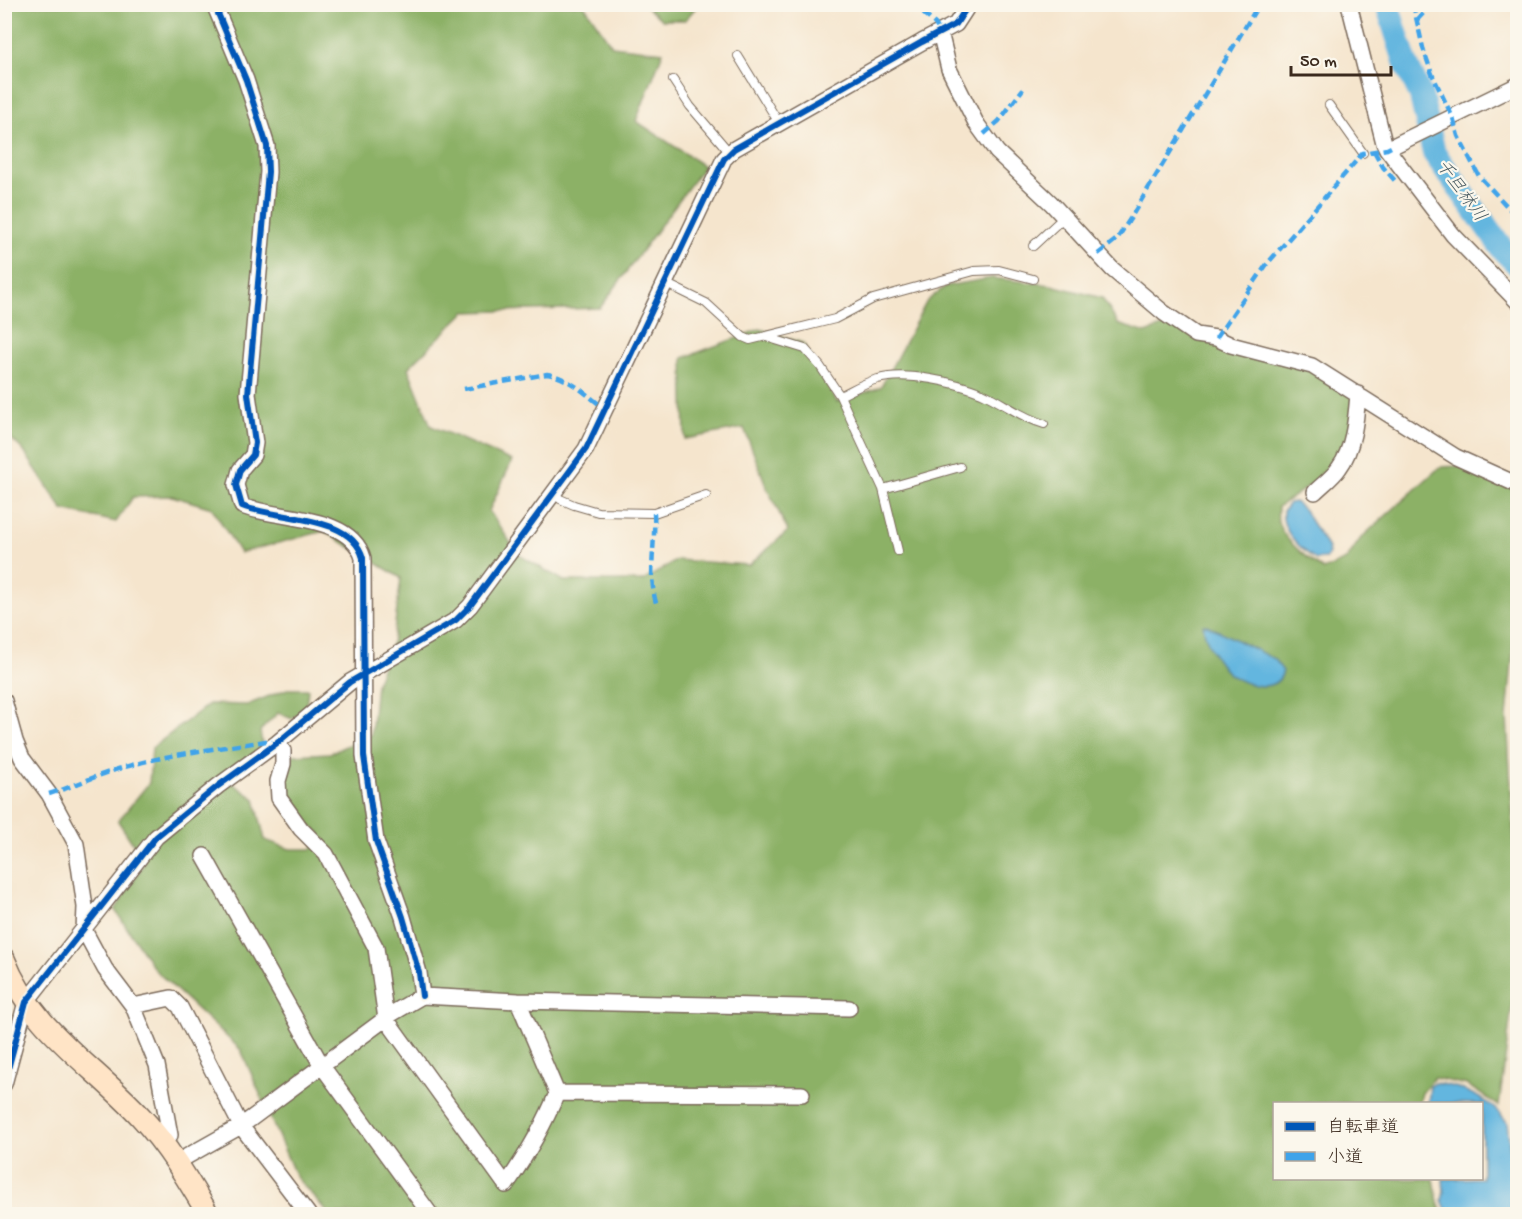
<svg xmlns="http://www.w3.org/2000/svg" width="1522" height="1219" font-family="'Gochi Hand','Klee One',sans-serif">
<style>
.forest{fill:#8cb166;stroke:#646e42;stroke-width:1.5}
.water{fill:#64b6df;stroke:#50707e;stroke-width:1.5}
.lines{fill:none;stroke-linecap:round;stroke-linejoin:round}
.river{stroke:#64b6df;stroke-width:24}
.lane-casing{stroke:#7c6b5b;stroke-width:10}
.street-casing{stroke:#7c6b5b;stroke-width:18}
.secondary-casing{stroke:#7c6b5b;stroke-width:24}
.lane{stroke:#fff;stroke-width:8}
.street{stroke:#fff;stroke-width:15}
.secondary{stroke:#ffe4c6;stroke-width:21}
.quiet{stroke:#3fa3ea;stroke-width:4.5;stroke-dasharray:9 4.5;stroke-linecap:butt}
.cycleway-casing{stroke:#fbf7ec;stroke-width:10}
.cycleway{stroke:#0057b8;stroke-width:6}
.labels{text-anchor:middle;stroke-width:4.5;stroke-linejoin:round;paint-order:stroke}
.water-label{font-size:18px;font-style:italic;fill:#495b62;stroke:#fbf7ec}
</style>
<rect width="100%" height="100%" fill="#fbf7ec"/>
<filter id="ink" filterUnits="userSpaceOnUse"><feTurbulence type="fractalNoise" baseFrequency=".0167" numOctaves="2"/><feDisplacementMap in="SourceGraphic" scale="12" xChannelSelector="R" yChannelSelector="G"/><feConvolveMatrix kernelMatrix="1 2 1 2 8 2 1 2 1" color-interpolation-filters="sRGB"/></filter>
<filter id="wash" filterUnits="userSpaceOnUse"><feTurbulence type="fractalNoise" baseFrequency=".008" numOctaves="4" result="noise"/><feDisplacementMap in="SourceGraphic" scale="24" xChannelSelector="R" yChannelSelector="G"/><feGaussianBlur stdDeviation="1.35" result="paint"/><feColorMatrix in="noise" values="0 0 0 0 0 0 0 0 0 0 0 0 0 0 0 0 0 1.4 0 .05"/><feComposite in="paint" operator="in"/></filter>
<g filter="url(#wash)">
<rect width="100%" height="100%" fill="#f5e5cd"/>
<path class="forest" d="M4 5H584L612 46 663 52 636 121 704 166 600 308 465 312 408 368 431 426 512 461 489 511 519 555 564 581H643L677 560 749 565 788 531 767 488 744 428 685 439 683 358 760 329 803 343 837 402 881 387 927 301 946 286 992 278 1051 285 1102 298 1118 324 1146 333 1167 325 1246 355 1311 369 1355 396 1354 420 1337 467 1278 507C1278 511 1277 517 1278 521 1281 539 1310 560 1323 570L1346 560 1361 538 1440 467 1460 466 1517 491 1518 637 1514 640 1507 717 1515 858 1518 866V998H1513L1499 1106 1467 1085 1434 1078 1422 1093 1419 1103 1274 1104V1178L1434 1179 1438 1202 1443 1214H329L296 1177 241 1050 155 970 115 910 145 862 118 821 149 783 152 748 209 704 247 705 287 689H308L306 708 292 719 278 713 260 731 263 749 230 774 234 784 255 799 265 840 290 849H312L320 833C303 822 281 806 284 782 285 773 290 763 293 755L330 753 371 735 376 684 393 639 401 578 324 531 240 553 212 508 172 496 133 497 116 522 63 510 23 450 5 433Z
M644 5H698L685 20H662Z"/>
<path class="water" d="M1295 502 1304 510 1328 548 1329 554 1326 558 1316 560C1301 549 1280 531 1283 511L1289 503Z
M1203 625H1207L1274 659 1283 671C1277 698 1235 683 1223 668 1214 657 1205 640 1203 625Z
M1435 1083C1462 1086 1491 1100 1507 1122L1517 1214H1448L1442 1200 1444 1192 1443 1179 1482 1178V1104L1428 1103 1430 1086Z"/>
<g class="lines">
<path class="river" d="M1387 4 1405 61 1421 96 1434 153 1504 251 1518 265"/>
</g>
</g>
<g filter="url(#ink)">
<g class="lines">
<g class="lane-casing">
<path id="lane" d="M738 56 779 123
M673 80 690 106 730 153
M1329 105 1363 153
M1033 246 1064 217
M665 283 706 303 743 337 750 340 835 319 873 299 974 271 999 270 1033 279
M766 337 805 349 820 366 840 396 883 489 898 551
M840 396C852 390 865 382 878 379 906 371 955 382 982 393 1004 403 1020 417 1044 424
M883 489 960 467
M554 492 560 499 574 505 598 512 654 513 706 495"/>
</g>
<g class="street-casing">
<path id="street" d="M214 4 246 80 267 146 268 172 248 394 255 443 253 455 240 470 236 485 242 506C277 520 351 514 363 558L364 756 376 841 403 917 419 973 422 996
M1349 4 1384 143 1387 149 1453 235 1518 302
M940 32 949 69 976 123 997 152 1051 203 1112 269 1164 313 1196 335 1216 338 1231 345 1312 366 1456 457 1518 485
M1391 147 1518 85
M1315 492C1323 484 1333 477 1339 468 1354 448 1356 418 1358 394
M4 701 15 741 22 758 49 794 76 844 85 907 84 930 105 969 133 1006 157 1065 170 1135 163 1143
M277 743 283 751V764L278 781 279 798 301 829 326 854 376 948 386 1019 506 1185C526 1156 544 1126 557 1093L518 1001
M204 856 322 1066 430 1214
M133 1006 171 998 180 1007 241 1126 308 1214
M4 1084 26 1002 156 837 218 786 277 743 350 682 456 620 470 606 586 449 724 159 734 149 922 42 956 24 969 4
M557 1093 802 1094
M177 1162 241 1126 393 1013 422 996 518 1001 849 1008"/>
</g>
<g class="secondary-casing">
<path id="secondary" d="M4 959C31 1029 92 1064 141 1117 168 1146 188 1180 208 1214"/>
</g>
<use href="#lane" class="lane"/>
<use href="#street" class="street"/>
<use href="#secondary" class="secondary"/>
<path class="quiet" d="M913 4 935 24 940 32
M1413 4 1423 48 1432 74 1453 118 1458 136 1479 176 1518 218
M1417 20 1432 4
M984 134 999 121 1023 89
M1374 151 1383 167 1396 182
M1098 254 1117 239 1130 219 1259 4
M1216 338 1267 264 1363 153 1387 149 1391 147
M464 389 547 374C569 377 588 396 605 409
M654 513C656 544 647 576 657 606
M49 794C69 788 88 779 109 772 159 755 214 749 266 741L277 743
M1511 991 1518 992"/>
<g class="cycleway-casing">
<path id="cycleway" d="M214 4 246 80 267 146 268 172 248 394 255 443 253 455 240 470 236 485 242 506C277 520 351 514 363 558L364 756 376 841 403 917 419 973 422 996
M4 1084 26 1002 156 837 218 786 277 743 350 682 456 620 470 606 586 449 724 159 734 149 922 42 956 24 969 4"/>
</g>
<use href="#cycleway" class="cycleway"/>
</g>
</g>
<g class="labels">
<g class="water-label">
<text transform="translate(1462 190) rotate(54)" y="6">千旦林川</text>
</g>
</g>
<rect width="1522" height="1219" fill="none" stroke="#fbf7ec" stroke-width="24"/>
<rect x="1273" y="1102" width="210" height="78" fill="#fbf7ec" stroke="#aea59a" stroke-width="1.5"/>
<rect x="1285" y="1122" width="30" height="9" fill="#0057b8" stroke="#aea59a" stroke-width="1.5"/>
<text x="1327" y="1132" font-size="18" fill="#3b2a1e">自転車道</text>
<rect x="1285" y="1152" width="30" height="9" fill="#3fa3ea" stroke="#aea59a" stroke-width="1.5"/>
<text x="1327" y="1162" font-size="18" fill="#3b2a1e">小道</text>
<path d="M1291 66v9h100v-9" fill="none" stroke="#3b2a1e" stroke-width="3"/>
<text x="1300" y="66" font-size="18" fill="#3b2a1e" stroke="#fbf7ec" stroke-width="4.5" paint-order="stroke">50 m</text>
</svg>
